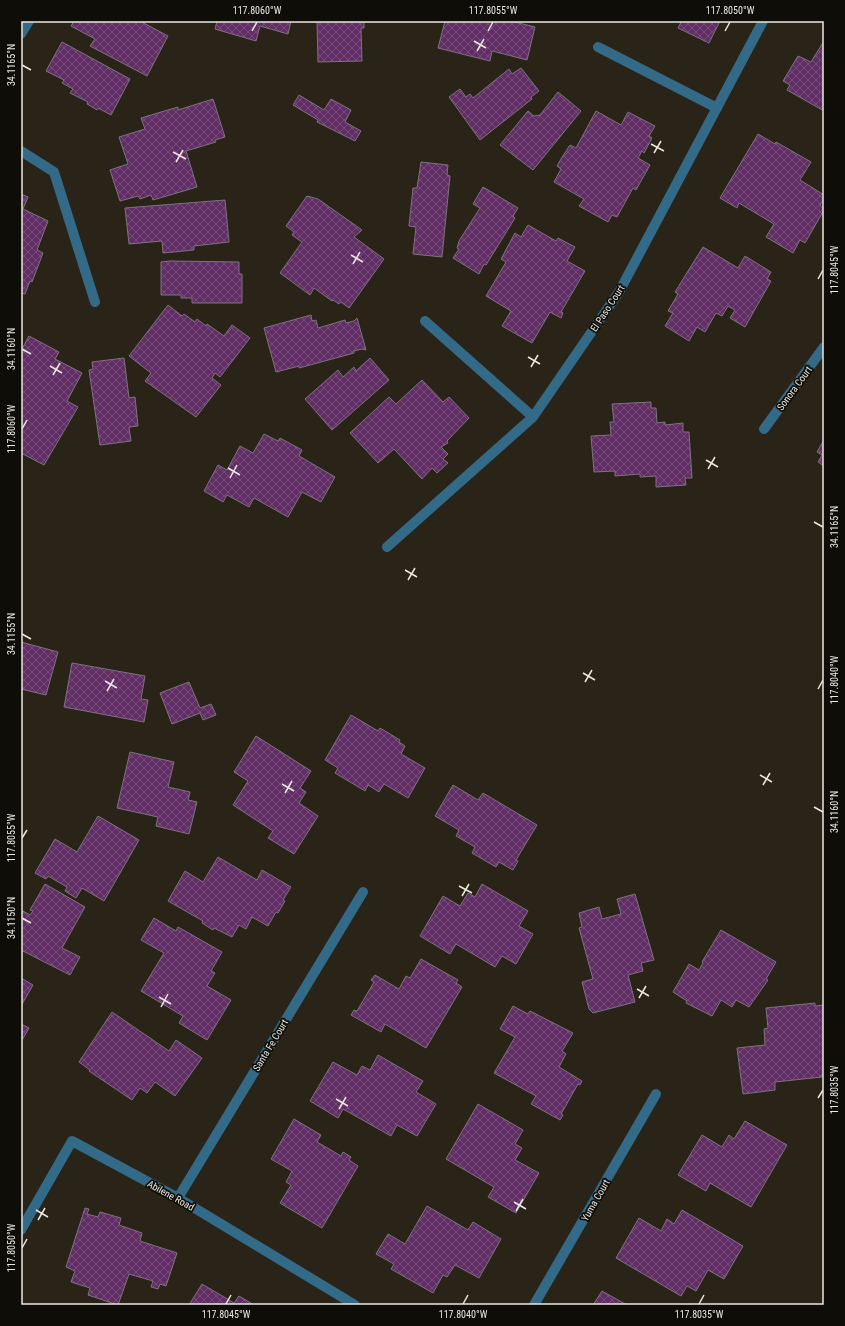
<svg xmlns="http://www.w3.org/2000/svg" width="845" height="1326" font-family="'Roboto Condensed',sans-serif">
<style>
.building{fill:url(#building-cross-hatch);stroke:#7e737f}
.lines{fill:none;stroke-linecap:round;stroke-linejoin:round}
.minor{stroke:#336a88;stroke-width:10}
.ticks{fill:none;stroke:#ece7e0;stroke-width:1.5}
.labels{text-anchor:middle;stroke-width:3.5;stroke-linejoin:round;paint-order:stroke}
.street-label{font-size:10px;fill:#ece7e0;stroke:#0f0d08}
.neatline{fill:none;stroke:#ece7e0;stroke-width:1.5}
.ticks-label{font-size:10px;text-anchor:middle;fill:#ece7e0}
</style>
<defs>
<pattern id="building-cross-hatch" width="8" height="8" patternUnits="userSpaceOnUse"><rect width="8" height="8" fill="#602e65"/><path d="M0 0l8 8M0 8l8-8" fill="none" stroke="#774c7b"/></pattern>
</defs>
<rect width="100%" height="100%" fill="#292318"/>
<path class="building" d="M74 21H140L168 36 147 76 90 46 95 39 71 26Z
M217 21H291L288 34 260 26 256 41 215 29Z
M317 21H364V28H361L362 61 318 62Z
M445 21H511L535 27 527 60 492 51 490 61 438 48Z
M679 21H720L709 43 678 28 681 22Z
M824 41V111L787 90 790 85 783 81 798 56 811 62Z
M62 42 130 79 111 115 98 108 97 110 87 104 88 102 70 93 73 89 62 83 64 80 46 71Z
M521 68 539 91 531 97 532 99 480 140 449 97 460 89 466 97 470 94 473 98 509 69 512 74Z
M558 92 581 111 533 170 500 145 528 111 534 116 540 115Z
M299 95 324 110 331 99 351 110 345 122 361 131 355 141 317 122 318 120 293 105Z
M213 99 225 137 215 140 216 142 186 151 197 187 153 200 151 195 140 199 138 196 120 201 110 170 128 164 119 137 145 129 141 118 178 107V110Z
M596 111 621 125 628 112 655 126 649 136 652 138 644 153 642 151 638 158 650 165 636 190 633 188 617 217 612 215 608 222 579 206 584 199 554 182 561 169 557 166 561 159 570 145 576 148Z
M758 134 775 144 776 142 811 162 800 180 824 195V199L820 205 824 210 805 243 800 240 793 253 766 237 774 224 739 203 737 208 720 198Z
M421 162 448 165 447 175 450 176 442 257 413 254 416 227 409 226 413 188H417Z
M483 187 518 208 513 216 515 218 486 265 484 264 479 274 453 258 459 249 457 248 459 241 480 208 473 204Z
M21 194 28 197 23 209 48 221 37 250 43 253 32 282 30 281 25 294 21 293Z
M307 196 318 199 362 230 354 237 384 259 349 308 341 302 339 304 333 300 332 301 314 288 310 295 280 273 302 242 292 235 294 232 286 226Z
M225 200 229 242 194 246V250L163 253 162 241 129 244 125 208Z
M528 225 556 241 558 238 575 247 567 261 585 271 561 312 563 313 561 318 550 312 532 343 502 326 511 311 486 296 506 262 501 259 515 233 521 237Z
M703 247 738 268 745 256 771 272 767 279 771 281 745 327 730 318 735 310 728 306 722 316 716 313 705 332 697 327 689 341 665 326 673 313 668 311 678 294 675 292Z
M170 261 239 262V274H242V303H192V298H181V295H161V262Z
M168 305 182 316 184 314 195 322 197 319 206 326 207 324 224 336 232 325 250 338 220 377 215 373 212 378 221 385 196 417 145 381 151 373 129 356Z
M311 315 312 321 316 320 318 328 345 320 346 323 354 321 357 318 366 350 362 349 354 351V353L299 368V366L276 372 264 328Z
M29 336 59 352 55 359 82 373 67 401 78 407 44 465 21 453V351Z
M124 358 129 398 135 397 138 426 129 427 131 441 100 445 89 370 93 369 92 362Z
M370 358 389 380 332 430 305 399 338 370 343 377 354 367 356 371Z
M422 380 443 402 449 397 469 418 447 441 448 443 441 447 448 454 443 459 448 463 437 473 432 468 422 479 394 449 378 463 350 433 389 397 396 404Z
M651 402V408H656L657 423 665 422V425L683 423V432H689L692 478H685L686 485 656 487V476L640 477V474L615 476V471L594 472 591 436 611 435 610 422H614L612 404Z
M264 434 278 441 280 438 302 450 299 456 335 477 321 502 302 492 288 517 254 498 249 507 227 495 223 502 204 491 218 465 227 470 240 446 253 453Z
M824 440V466L818 462 822 455 817 452Z
M21 642 58 652 46 695 21 689Z
M72 663 145 676 141 699 148 700 144 722 64 707Z
M189 682 200 708 211 704 216 715 203 720 200 713 172 724 160 693Z
M351 715 378 731 380 728 400 740 399 742 405 746 401 754 425 768 408 798 384 784 379 792 368 785 365 791 335 773 338 768 325 760Z
M256 736 311 771 300 788 306 792 299 803 318 816 294 854 268 838 273 831 233 805 248 781 234 772Z
M130 752 174 762 168 787 190 792 188 800 197 802 189 834 156 826 158 817 117 808Z
M453 785 478 800 483 793 537 825 516 860 518 861 513 870 499 862 496 867 472 853 475 847 456 836 459 830 435 816Z
M98 816 139 840 104 901 82 888 76 898 65 891 67 887 48 876 46 879 35 873 55 839 77 852Z
M218 857 257 880 262 870 291 887 283 900 285 901 278 913 276 912 268 926 252 917 246 929 239 925 232 937 214 928 213 930 202 923 203 921 168 901 185 871 203 882Z
M45 884 85 907 62 948 80 957 70 975 21 950V915L23 911 30 915 33 911 30 910Z
M482 884 528 911 519 926 533 934 516 964 502 956 495 967 456 944 450 954 420 936 443 896 460 906 468 893 475 897Z
M635 894 654 960 641 963 643 971 628 975 635 1002 593 1013 589 1009 582 982 593 979 579 928 582 927 579 913 599 907 602 919 621 914 617 899Z
M154 918 176 931 178 927 222 952 211 971 215 973 207 986 231 1000 207 1040 179 1023 183 1016 141 991 164 953 141 940Z
M721 930 776 962 766 979 768 980 749 1007 736 1000 732 1007 721 1000 712 1016 686 1003 687 1001 673 992 689 964 699 970 703 963 702 962Z
M421 959 458 980 456 983 462 987 426 1048 385 1024 381 1032 351 1015 354 1010 357 1011 374 982 371 980 375 975 399 989 406 976 410 978Z
M21 978 33 985 21 1006Z
M815 1003V1006L824 1005V1075H822V1077L775 1082V1090L743 1094 737 1048 765 1045 764 1029 768 1028 766 1008Z
M513 1006 528 1014 530 1011 573 1033 562 1051 566 1054 559 1067 582 1081 580 1085 578 1084 561 1114 563 1115 560 1120 531 1104 536 1096 494 1073 515 1037 500 1029Z
M112 1012 169 1051 176 1040 202 1058 175 1096 155 1082 147 1093 140 1088 132 1100 89 1071 90 1070 79 1062Z
M21 1024 29 1028 21 1042Z
M378 1055 423 1081 416 1092 436 1104 417 1136 397 1125 391 1136 343 1109 338 1118 310 1101 333 1062 357 1075 362 1066 370 1070Z
M478 1104 523 1130 515 1144 522 1148 515 1160 539 1173 516 1213 488 1197 494 1187 446 1159Z
M294 1119 321 1135 317 1142 341 1156 343 1152 351 1157 349 1160 358 1166 322 1228 280 1203 291 1185 286 1182 292 1171 271 1159Z
M745 1121 787 1145 751 1207 710 1183 706 1191 678 1175 702 1135 722 1147 729 1135 734 1139Z
M427 1206 468 1230 473 1222 501 1239 479 1278 455 1265 447 1277 443 1275 433 1293 391 1269 394 1264 376 1254 388 1234 405 1244Z
M85 1208 89 1209 87 1214 98 1217 100 1212 121 1218 119 1225 142 1233 140 1241 177 1253 166 1286 160 1284 158 1289 151 1287 153 1281 129 1274 118 1305 88 1295 90 1288 71 1282 75 1271 66 1267Z
M682 1210 743 1246 724 1279 708 1270 696 1291 687 1286 681 1296 616 1258 639 1218 661 1231 667 1219 674 1224Z
M202 1284 234 1303 239 1296 254 1305H189Z
M602 1291 627 1305H593Z"/>
<g class="lines">
<path class="minor" d="M21 34 29 21
M598 47 717 108
M21 151 54 172 95 302
M425 321 533 417
M764 429 824 347
M387 547 533 417 619 292 763 21
M178 1198 363 892
M21 1230 72 1141 178 1198 355 1305
M534 1305 656 1094"/>
</g>
<path class="ticks" d="M252 31 257 22M488 31 493 22M725 31 730 22M474 41 486 48M477 51 484 39M22 65 31 70M651 144 664 151M173 152 186 159M654 153 661 141M176 162 183 150M351 255 363 262M353 264 360 252M818 279 823 270M22 349 31 354M528 357 540 364M50 366 62 373M531 367 538 355M53 375 60 363M22 429 27 420M706 460 718 467M228 468 240 475M708 469 715 457M230 478 237 465M814 522 823 527M405 570 417 577M408 580 415 568M22 634 31 639M583 673 595 680M105 681 117 688M585 682 592 670M818 689 823 680M107 691 114 679M760 775 772 782M282 784 294 791M763 785 770 773M285 793 292 781M814 807 823 812M22 838 27 830M459 886 472 893M462 896 469 884M22 918 31 923M637 989 649 996M159 997 171 1004M639 998 646 986M161 1007 168 994M818 1098 823 1090M336 1099 348 1106M339 1109 346 1097M514 1202 526 1209M36 1210 48 1217M516 1211 523 1199M38 1220 45 1208M22 1248 27 1239M226 1304 231 1295M463 1304 468 1295M699 1304 704 1295"/>
<g class="labels">
<g class="street-label">
<text transform="translate(607 308) rotate(-57)" y="4">El Paso Court</text>
<text transform="translate(794 388) rotate(-54)" y="4">Sonora Court</text>
<text transform="translate(270 1045) rotate(-59)" y="4">Santa Fe Court</text>
<text transform="translate(171 1195) rotate(29)" y="4">Abilene Road</text>
<text transform="translate(595 1200) rotate(-60)" y="4">Yuma Court</text>
</g>
</g>
<rect width="845" height="1326" fill="none" stroke="#0f0d08" stroke-width="44"/>
<rect x="22" y="22" width="801" height="1282" class="neatline"/>
<g class="ticks-label">
<text x="257" y="14">117.8060°W</text>
<text x="493" y="14">117.8055°W</text>
<text x="730" y="14">117.8050°W</text>
<text transform="translate(11 65) rotate(-90)" y="4">34.1165°N</text>
<text transform="translate(834 270) rotate(-90)" y="4">117.8045°W</text>
<text transform="translate(11 349) rotate(-90)" y="4">34.1160°N</text>
<text transform="translate(11 429) rotate(-90)" y="4">117.8060°W</text>
<text transform="translate(834 527) rotate(-90)" y="4">34.1165°N</text>
<text transform="translate(11 634) rotate(-90)" y="4">34.1155°N</text>
<text transform="translate(834 680) rotate(-90)" y="4">117.8040°W</text>
<text transform="translate(834 812) rotate(-90)" y="4">34.1160°N</text>
<text transform="translate(11 838) rotate(-90)" y="4">117.8055°W</text>
<text transform="translate(11 918) rotate(-90)" y="4">34.1150°N</text>
<text transform="translate(834 1090) rotate(-90)" y="4">117.8035°W</text>
<text transform="translate(11 1248) rotate(-90)" y="4">117.8050°W</text>
<text x="226" y="1318">117.8045°W</text>
<text x="463" y="1318">117.8040°W</text>
<text x="699" y="1318">117.8035°W</text>
</g>
</svg>
